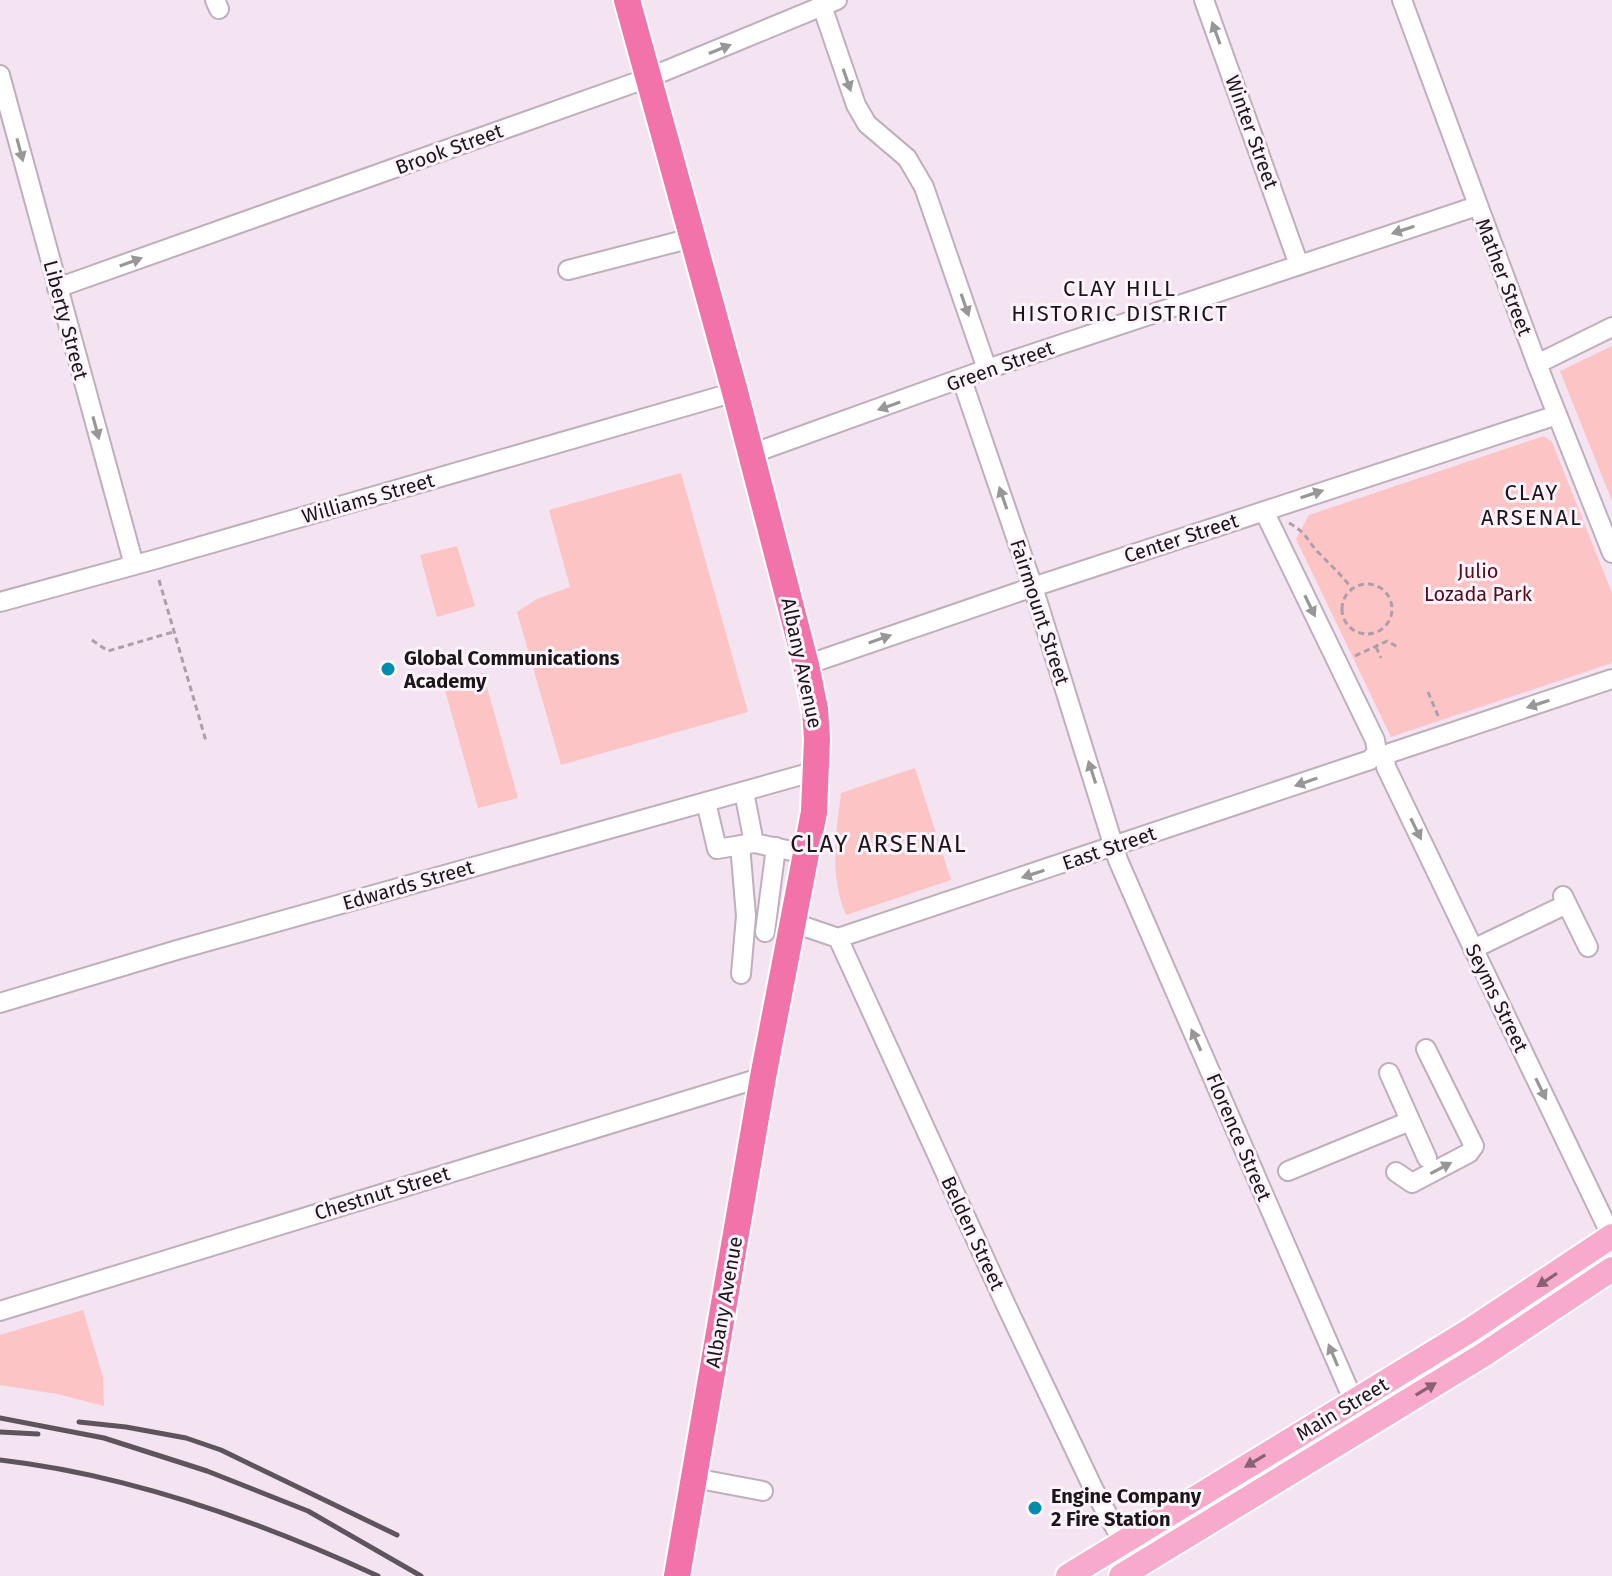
<svg xmlns="http://www.w3.org/2000/svg" width="1612" height="1576" font-family="'Fira Sans',sans-serif">
<style>
.green{fill:#fdc4c5}
.lines{fill:none;stroke-linecap:round;stroke-linejoin:round}
.minor-casing{stroke:#bfafbc;stroke-width:22}
.major-casing{stroke:#fff;stroke-width:28}
.highway-casing{stroke:#fff;stroke-width:30}
.path{stroke:#ac9faa;stroke-width:3;stroke-dasharray:6 4;stroke-linecap:butt}
.minor{stroke:#fff;stroke-width:18}
.major{stroke:#f7aacc;stroke-width:24}
.highway{stroke:#f272aa;stroke-width:26}
.rail{stroke:#5e555c;stroke-width:5}
.oneway{fill:#999698}
.oneway2{fill:#8a6074}
.poi-dot{fill:#028cab;stroke:#fdf3fb;stroke-width:3}
.labels{text-anchor:middle;stroke-width:6;stroke-linejoin:round;paint-order:stroke}
.street-label{font-size:20px;fill:#1c161b;stroke:#fdf3fb}
.park-label{font-size:20px;fill:#570b19;stroke:#fdf3fb}
.poi-label{font-size:20px;font-weight:bold;fill:#1c161b;stroke:#fdf3fb;text-anchor:start}
.neighbourhood-label{font-size:22px;letter-spacing:2px;fill:#1c161b;stroke:#fdf3fb}
.quarter-label{font-size:24px;letter-spacing:2px;fill:#1c161b;stroke:#fdf3fb}
</style>
<rect width="100%" height="100%" fill="#f4e3f1"/>
<path class="green" d="M1612 346V501L1560 371Z
M1544 436 1552 442 1612 593V663L1391 737 1296 539 1309 515Z
M681 473 748 712 561 765 517 612 537 599 570 587 549 510Z
M457 546 475 606 437 617 420 555Z
M483 673 518 798 478 808 443 683Z
M915 768 951 880 846 915C829 875 836 835 841 793Z
M83 1310 103 1377 104 1406 57 1394 0 1385V1335Z"/>
<g class="lines">
<g class="minor-casing">
<path id="minor" d="M215 0 219 9
M1204 0 1299 265
M1402 0 1537 364 1612 553
M822 6 856 105 867 124 907 158 924 187 987 369
M0 75 134 565
M568 270 692 238
M57 288 648 78 837 0
M1537 364 1612 327
M962 380 1033 587 1118 860 1365 1427
M751 454 987 369 1477 206
M0 602 153 560 735 392
M806 665 1033 587 1557 415
M1612 679 1390 753 1385 758 1386 767 1612 1237
M744 792 754 843
M706 802 717 849 754 843 806 854
M740 845 746 916 741 974
M1563 896 1588 947
M794 923 838 938 1005 1303 1095 1492 1130 1554
M765 932 776 847
M838 938 1370 760 1377 752 1375 740 1264 511
M1473 949 1567 904
M0 1003 177 950 816 771
M1389 1073 1427 1158
M1288 1171 1410 1121
M1396 1172 1412 1183 1469 1153 1474 1146 1426 1049
M0 1311 763 1077
M694 1478 763 1491"/>
</g>
<g class="major-casing">
<path id="major" d="M1068 1576 1469 1331 1612 1236
M1121 1576 1483 1355 1612 1269"/>
</g>
<g class="highway-casing">
<path id="highway" d="M627 0 735 392 806 665 815 709 817 739 814 812 763 1077 677 1576"/>
</g>
<path class="path" d="M1289 523C1309 534 1307 542 1321 555 1332 567 1342 575 1352 589
M159 580 206 741
M1342 609a25 25 0 1 1 50 0a25 25 0 1 1-50 0Z
M92 640 108 651 173 632
M1376 647 1381 658
M1355 656 1387 641 1398 647
M1428 692 1439 718"/>
<use href="#minor" class="minor"/>
<use href="#major" class="major"/>
<use href="#highway" class="highway"/>
<path class="rail" d="M0 1418 104 1438 207 1471 308 1511 421 1576
M79 1422 126 1427 186 1438 221 1450 397 1535
M0 1432 38 1434
M0 1460C131 1475 259 1521 378 1576"/>
</g>
<defs><path id="oneway-solid" d="M-6-.8H1V-3.2L6.5 0L1 3.2V.8H-6Z" transform="scale(2)"/></defs>
<g class="oneway">
<use href="#oneway-solid" transform="translate(1216 33) rotate(-110)"/>
<use href="#oneway-solid" transform="translate(720 49) rotate(-22)"/>
<use href="#oneway-solid" transform="translate(847 80) rotate(71)"/>
<use href="#oneway-solid" transform="translate(20 150) rotate(75)"/>
<use href="#oneway-solid" transform="translate(1403 230) rotate(162)"/>
<use href="#oneway-solid" transform="translate(131 262) rotate(-20)"/>
<use href="#oneway-solid" transform="translate(965 305) rotate(71)"/>
<use href="#oneway-solid" transform="translate(889 406) rotate(161)"/>
<use href="#oneway-solid" transform="translate(96 428) rotate(75)"/>
<use href="#oneway-solid" transform="translate(1312 494) rotate(-18)"/>
<use href="#oneway-solid" transform="translate(1003 498) rotate(-109)"/>
<use href="#oneway-solid" transform="translate(1310 606) rotate(64)"/>
<use href="#oneway-solid" transform="translate(880 639) rotate(-19)"/>
<use href="#oneway-solid" transform="translate(1538 704) rotate(162)"/>
<use href="#oneway-solid" transform="translate(1092 772) rotate(-108)"/>
<use href="#oneway-solid" transform="translate(1306 782) rotate(161)"/>
<use href="#oneway-solid" transform="translate(1416 829) rotate(64)"/>
<use href="#oneway-solid" transform="translate(1033 874) rotate(162)"/>
<use href="#oneway-solid" transform="translate(1196 1040) rotate(-114)"/>
<use href="#oneway-solid" transform="translate(1541 1089) rotate(64)"/>
<use href="#oneway-solid" transform="translate(1441 1168) rotate(-28)"/>
<use href="#oneway-solid" transform="translate(1333 1355) rotate(-113)"/>
</g>
<g class="oneway2">
<use href="#oneway-solid" transform="translate(1547 1280) rotate(146)"/>
<use href="#oneway-solid" transform="translate(1426 1389) rotate(-31)"/>
<use href="#oneway-solid" transform="translate(1255 1461) rotate(149)"/>
</g>
<g class="poi-dot">
<circle cx="388" cy="669" r="8"/>
<circle cx="1035" cy="1508" r="8"/>
</g>
<g class="labels">
<g class="street-label">
<text transform="translate(1252 132) rotate(70)" y="7">Winter Street</text>
<text transform="translate(449 149) rotate(-20)" y="7">Brook Street</text>
<text transform="translate(1504 277) rotate(69)" y="7">Mather Street</text>
<text transform="translate(66 320) rotate(75)" y="7">Liberty Street</text>
<text transform="translate(1000 366) rotate(-20)" y="7">Green Street</text>
<text transform="translate(368 498) rotate(-16)" y="7">Williams Street</text>
<text transform="translate(1181 538) rotate(-18)" y="7">Center Street</text>
<text transform="translate(1040 612) rotate(72)" y="7">Fairmount Street</text>
<text transform="translate(802 663) rotate(78)" y="7">Albany Avenue</text>
<text transform="translate(1109 848) rotate(-19)" y="7">East Street</text>
<text transform="translate(408 885) rotate(-16)" y="7">Edwards Street</text>
<text transform="translate(1497 998) rotate(64)" y="7">Seyms Street</text>
<text transform="translate(1239 1137) rotate(67)" y="7">Florence Street</text>
<text transform="translate(382 1193) rotate(-17)" y="7">Chestnut Street</text>
<text transform="translate(973 1233) rotate(65)" y="7">Belden Street</text>
<text transform="translate(724 1302) rotate(-80)" y="7">Albany Avenue</text>
<text transform="translate(1342 1409) rotate(-31)" y="7">Main Street</text>
</g>
<g class="park-label">
<text x="1478" y="578">Julio<tspan x="1478" dy="23">Lozada Park</tspan></text>
</g>
<g class="poi-label">
<text x="404" y="665">Global Communications<tspan x="404" dy="23">Academy</tspan></text>
<text x="1051" y="1503">Engine Company<tspan x="1051" dy="23">2 Fire Station</tspan></text>
</g>
<g class="neighbourhood-label">
<text x="1120" y="296">CLAY HILL<tspan x="1120" dy="25">HISTORIC DISTRICT</tspan></text>
<text x="1532" y="500">CLAY<tspan x="1532" dy="25">ARSENAL</tspan></text>
</g>
<g class="quarter-label">
<text x="879" y="852">CLAY ARSENAL</text>
</g>
</g>
</svg>
